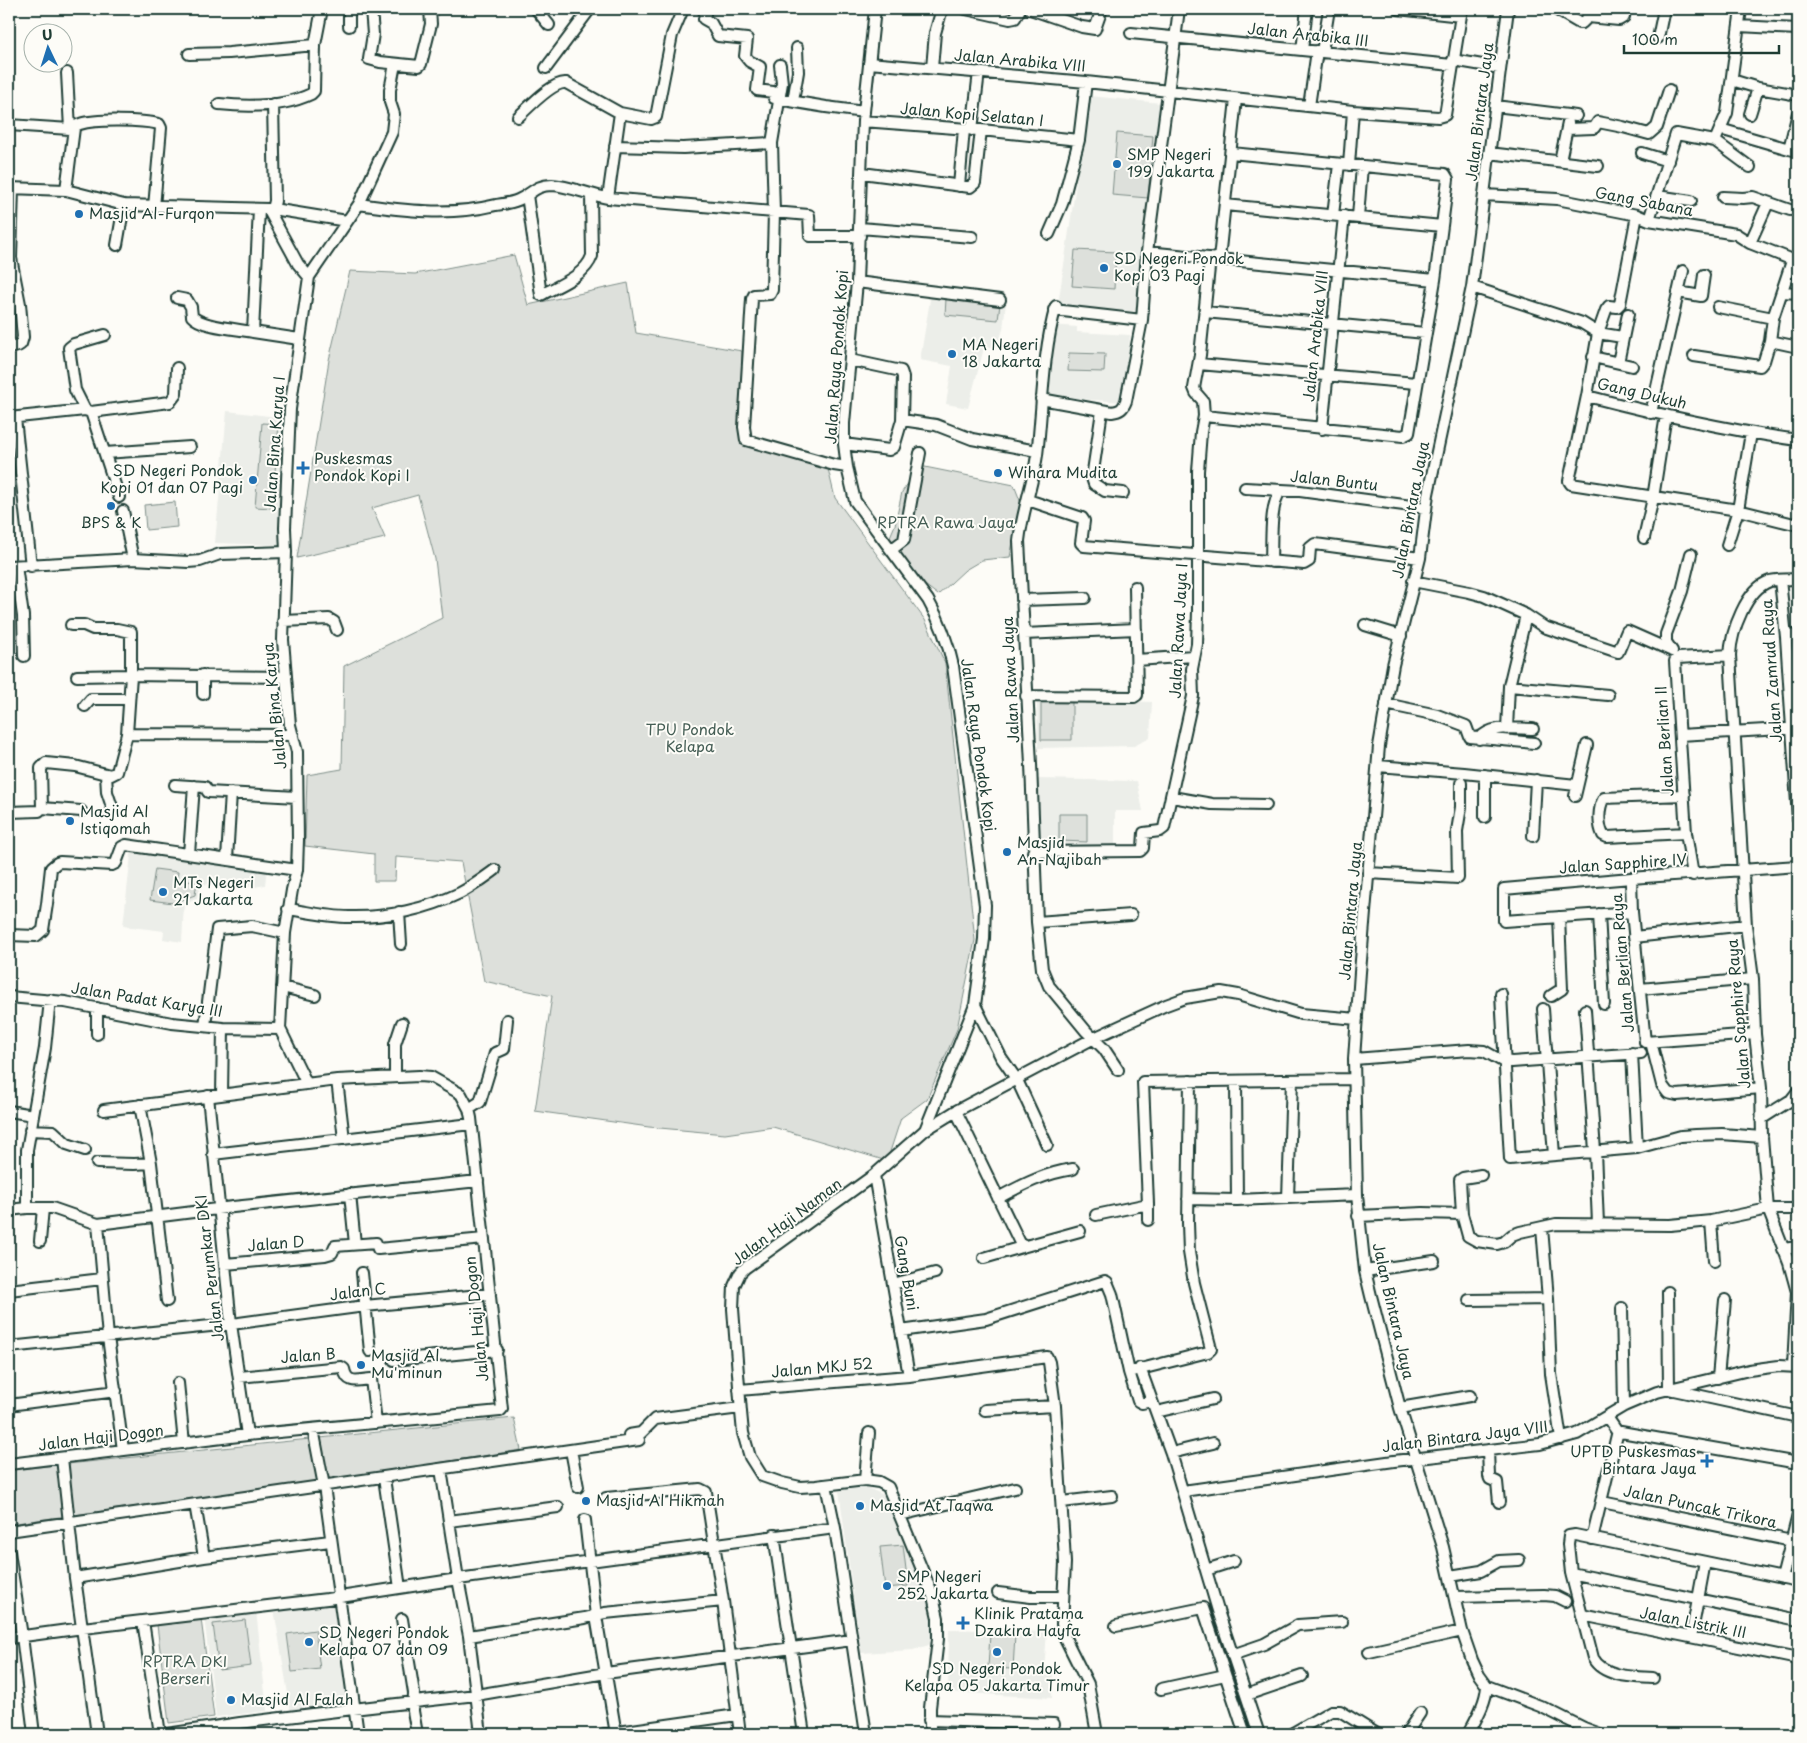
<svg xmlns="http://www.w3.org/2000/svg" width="1807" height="1743" font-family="'Playpen Sans',sans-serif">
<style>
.built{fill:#eceee9}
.green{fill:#dde0db;stroke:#7e8e88}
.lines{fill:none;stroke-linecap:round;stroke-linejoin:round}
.minor-casing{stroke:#1f3d34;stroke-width:14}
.minor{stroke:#fdfcf7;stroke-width:10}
.poi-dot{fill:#1f6fb2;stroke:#fdfcf7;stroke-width:2}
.labels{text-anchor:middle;stroke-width:4;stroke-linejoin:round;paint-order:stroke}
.street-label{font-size:15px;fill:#1f3d34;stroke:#fdfcf7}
.poi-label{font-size:15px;fill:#1f3d34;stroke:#fdfcf7;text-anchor:start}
.park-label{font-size:15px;fill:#455e55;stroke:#fdfcf7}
</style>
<rect width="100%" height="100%" fill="#fdfcf7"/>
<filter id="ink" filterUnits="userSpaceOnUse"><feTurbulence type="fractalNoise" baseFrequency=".02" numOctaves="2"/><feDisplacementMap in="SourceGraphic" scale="10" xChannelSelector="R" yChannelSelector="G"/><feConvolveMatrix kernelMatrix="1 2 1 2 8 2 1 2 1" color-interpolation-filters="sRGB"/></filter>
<g filter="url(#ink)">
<path class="built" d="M1089 96 1161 103 1148 231 1141 312 1058 305Z
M931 294 1006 303 1003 329 998 346 984 348 968 408 946 404 952 366 920 360Z
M1052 325 1077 327V332L1130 335 1126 402 1043 397Z
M227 411 286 418 282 545 215 543Z
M1037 699 1152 702 1150 738 1134 746 1038 748Z
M1037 779 1137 781 1143 811H1115V850H1038Z
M132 846 267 866 265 885 255 887 201 884 197 899 184 904 182 942 163 939 164 931 123 926Z
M859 1484 888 1497 936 1624 938 1639 929 1645 913 1650 861 1653 839 1490Z
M334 1601 348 1705 291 1712 274 1609Z
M256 1610 267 1711 216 1717 204 1616Z
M949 1629 1047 1632 1044 1671 1053 1673 1052 1698 948 1692Z"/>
<path class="green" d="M1117 133 1153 136 1148 198 1112 195Z
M1075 250 1116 252 1114 289 1072 286Z
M514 255 528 305 628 283 636 333 742 351 740 435 825 456 835 498 925 620 945 663 975 940 957 1029 927 1099 901 1118 887 1161 773 1127 725 1134 649 1127 535 1111 552 996 484 981 461 862 396 857 395 881H374V854L305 846 307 775 342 769 344 666 442 618 435 559 418 495 372 508 385 538 297 558 329 360 350 271 415 274Z
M946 299 1000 304 998 320 945 315Z
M1069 353 1105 354 1104 372 1068 371Z
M262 423 279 424 272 508 255 507Z
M920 466 1014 485 1021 503 1010 557 982 560 965 570 938 595 883 553 895 525 902 492Z
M175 502 177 527 146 530 144 505Z
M1041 702H1072V740H1041Z
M1059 814H1087V842L1059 841Z
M155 869 178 872 177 880 197 882 195 895 173 903 150 900Z
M514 1418 521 1450 320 1481 9 1524V1470Z
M903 1545 908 1586 885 1588 880 1547Z
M201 1619 214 1717 169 1723 157 1625Z
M245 1620 251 1666 219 1670 213 1624Z
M315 1630 320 1669 292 1672 287 1634Z
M990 1634 1015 1635 1013 1669 988 1668Z"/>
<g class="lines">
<g class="minor-casing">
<path id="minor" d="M349 9V26
M371 9 373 34 369 59 380 62 419 66 421 64 431 24 430 9
M536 9 549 25
M706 9 704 19 711 23 718 36 747 39 745 56 749 61 760 67 757 90 773 92 774 98 778 99 826 107 864 112
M875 9 863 121 857 282 844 423V444L847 467 855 501 928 600C940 621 948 642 953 666L985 905 984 939 975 1005 925 1130
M966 9 1010 19 1015 18 1020 9
M1030 9 1082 27 1095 29 1102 9
M1398 9 1461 16
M1508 9 1472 287 1428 494 1420 558 1393 665 1379 746 1360 972 1354 1059 1357 1195 1365 1271 1371 1296 1400 1408 1443 1547 1462 1631 1472 1660 1479 1675 1487 1686 1540 1706 1584 1728 1600 1734
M1555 9 1579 23H1582L1588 17 1619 20 1624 17 1625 9
M1739 26 1798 29
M1131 33 1452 65
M1658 38 1664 9
M1302 50 1307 9
M1322 52 1329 9
M189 54 229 53 315 45
M1453 60 1500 68
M869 63 1086 82 1353 111 1438 117 1445 115 1462 9
M546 68 590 9
M932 68 935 33 942 9
M67 73 70 129
M1732 80 1758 88 1798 95
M793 101 798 72 797 48
M219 104C247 107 284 107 311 94L314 91 315 45 322 9
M1309 106 1317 51
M1495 106 1576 116
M1798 113 1789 149 1798 151
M1750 114 1758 88
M518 117C528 108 553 81 566 83L620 113
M863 121 981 130 1079 140
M9 125 70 129C75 128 76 125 80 124 96 119 142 120 159 124L161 128 154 207
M1567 129 1594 128 1598 122 1623 127 1649 134 1657 127 1669 90
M1720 129 1789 149
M972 130 979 72
M1715 141 1727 113 1741 9
M772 143 774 212 772 290 770 294 754 295 752 299 744 427 746 440 834 465 847 467
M615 146 683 148 772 143 782 83 780 65
M1489 153 1598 166
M1642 153 1668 161
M1560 161 1568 123
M1349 165 1353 111
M862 173 970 187 975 183 981 130
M959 186 964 129
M9 188 66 190 124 205 268 209 298 264 309 277
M66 190 74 128
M527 195 541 295C559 285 585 276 592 256L591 195
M1484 195 1557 199 1637 215 1649 220 1736 234 1750 243 1798 262
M1657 196 1691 201
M1723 197 1743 198 1753 197 1790 210
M608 198 620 113 651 119 656 117 672 35 683 9
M359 204C404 211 451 216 496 205 503 204 511 203 518 200 532 194 535 185 552 185 570 186 589 195 608 198L809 215 810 236H860
M1225 205 1442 226
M259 209 253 332 299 339
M268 209H273L275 201 273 104
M273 209 347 221
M1333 215 1339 164
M1358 217 1362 166
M1649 220 1676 134 1715 141 1750 167
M860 228 972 237
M1049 234 1062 204 1079 140 1086 82
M1750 243 1768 203
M117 245 124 205
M1147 252 1435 280
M1219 259 1236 99
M1792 261 1773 318 1770 341 1798 347
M857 282 1000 300
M1472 287 1582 323 1598 333 1587 396C1656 414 1727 430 1798 440
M1678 292 1701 296 1704 275
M1782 292 1798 293
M177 298 187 300 191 307 192 316C201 327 238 329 253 332
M1056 306C1042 356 1043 404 1037 455 1033 484 1022 512 1019 541L1031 764 1037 922 1042 969 1049 986 1086 1031 1104 1049 1118 1070
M1718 307 1773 318
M1054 310 1142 320
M1205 312 1425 333
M1622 337 1598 333 1606 310 1609 306 1617 307 1620 304 1637 215
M9 348 18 346 21 344 23 337 20 304 11 258 13 189
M1694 356 1760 366 1764 361 1770 341
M1593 357 1632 366
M1619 358 1628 314
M1199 364 1416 383
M1587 396 1569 481 1571 484 1738 510 1798 525
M1041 399 1112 412C1120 411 1123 409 1126 401L1142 320 1147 252 1179 9
M85 410 75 390 69 348 74 344 105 335
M1102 411 1092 478 1094 484 1105 491 1123 493
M91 412 170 402 176 394 177 368
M1651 413 1683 271
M1204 416 1403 436 1409 433 1435 280 1448 179 1445 174 1231 153
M9 418 85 410 91 412 119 497
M15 418 31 566
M902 420 936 425 972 439 1037 451
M1322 429 1344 216
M844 444 889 450 894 447 902 420 903 377 901 371 850 360
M105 453 190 447
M1245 488 1300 491 1426 508
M1028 500 1082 518 1084 521 1081 543 1084 546 1304 564 1309 561 1310 548 1315 544 1420 558
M123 511 133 559 188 562 200 561 220 554 286 552
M1644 538 1653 498 1666 415
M1727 545 1738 510 1751 433
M891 550 904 540 920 453
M1271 562C1272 542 1269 505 1281 490
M9 566 133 559
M16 566 23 616 24 656
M1780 580 1786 637 1798 819
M1413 581 1469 592 1484 596 1526 615 1544 627 1618 652 1627 631 1670 650
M1022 600 1085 598
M283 621 329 619 334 622 337 630
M1365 625 1401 636
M1024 634 1136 629
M1786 637 1798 634
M1672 651 1666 642V634L1682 591 1691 554
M1137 660 1193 656
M203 675V694
M77 676 131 675 285 677
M1509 686 1608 695
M1026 696 1134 697 1137 695 1135 587
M1386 704 1437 715 1466 726 1470 737 1534 743
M85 706 91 699H129
M1507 729 1509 686 1526 615
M127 734 293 735
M1680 735 1798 728
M1479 739C1492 724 1514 729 1533 729
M1378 766 1464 773 1576 785
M106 774 107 792 113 810
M1485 775V817
M175 785 205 787 208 792 297 797
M1684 795 1604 798C1598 808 1598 825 1603 835L1607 837 1686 833
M1575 796 1587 745
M1172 797 1212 804 1266 805
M42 808 81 811
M9 812 39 811 42 808 41 768 46 763 75 766 106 774 111 775 117 772 127 734 131 675V632L117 629H93L84 625H71
M1533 836 1536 780
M1033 852 1140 851 1143 848 1144 833 1160 831 1164 828 1193 696 1192 669 1197 644 1198 611V471L1201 432 1204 416 1203 401 1196 393 1194 388 1200 355 1210 258
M189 854 194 786
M227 859 231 793
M1368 873 1458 878 1457 831 1461 807V783
M1693 875 1686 833 1675 661 1678 658 1730 655
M1631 878 1632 912 1645 1042 1755 1034
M288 909C308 912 329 917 349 917 386 918 427 909 460 893 472 887 484 878 495 870
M399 912 401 944
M1632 912 1504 921V889L1631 878 1798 866
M1599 914 1604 1004
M1037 922 1131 915
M9 935 36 936 43 930 47 904 51 868 57 863 60 862 112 865 116 863 122 847 126 845 297 870
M1634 937 1746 925
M282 987 315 995
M1640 989 1753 979
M1501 994 1510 1159 1637 1148 1681 1136 1696 1135 1722 1134 1762 1137
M1551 996 1562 989 1559 917
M9 997 65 1002 172 1023 223 1028 280 1029
M975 1005 1001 1057 1017 1080 1047 1145
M97 1008V1034
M1543 1009 1554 1155
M1585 1010 1595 1151 1598 1224
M205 1026 217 929 252 926 285 933
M280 1029 285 933 292 890 297 870 298 840 297 752 290 725 283 640 286 552 285 528 290 409 309 277 359 204 392 132 394 114 390 102V90L395 64
M280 1029 307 1084
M1651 1042 1662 1085 1668 1093 1677 1095 1761 1088
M1632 1053 1637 1148
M1354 1059 1469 1050 1484 1051 1502 1061 1512 1062 1641 1053
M395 1077V1044L402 1023
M337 1080 344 1139
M1236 1081 1237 1200
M222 1095 223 1028
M208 1096 231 1324 247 1435
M140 1105 151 1163 167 1301
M469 1109 480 1102 495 1053 504 1049 507 1020
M9 1111 33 1115
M956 1111 1022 1247 1080 1231
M1761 1119 1791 1100 1798 1091
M30 1130 53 1131 67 1144 85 1150
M213 1154 471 1124
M97 1163 134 1164 151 1163
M874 1175 909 1376
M350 1194 355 1244
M998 1198C1022 1185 1045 1173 1073 1169
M1288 1198 1292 1080
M1188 1199 1237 1200 1357 1195
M27 1208H52L98 1224 233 1207 478 1181
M9 1210 27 1208V1150L45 1048 50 1000
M1462 1214 1460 1180 1463 1178 1481 1175
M1096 1215 1148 1204 1143 1082 1354 1079
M1358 1216 1423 1213 1462 1214 1468 1236 1477 1241 1497 1244 1504 1242 1512 1235 1520 1232 1556 1224 1670 1225 1711 1221 1768 1209H1798
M1148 1220V1204
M1711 1221 1714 1261
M98 1224 108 1337 123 1450
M1542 1228 1548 1299 1551 1374 1561 1439
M40 1241 43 1208
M1783 1249 1798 1247
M984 1258 1022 1247
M225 1264 325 1255 332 1253 335 1246 376 1243 378 1249 484 1239
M1365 1271 1434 1261
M362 1273 370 1351
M893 1284 935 1273
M9 1290 102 1279
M1668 1292 1669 1389 1798 1417
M1469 1300 1548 1299
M1622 1308 1624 1406
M901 1331 986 1319 1105 1281 1107 1282 1112 1294 1129 1372 1138 1401 1142 1403 1152 1401
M9 1347 239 1323 365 1306 490 1294
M394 1360 497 1350
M1793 1366 1797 1292 1789 1263 1768 1209 1762 1137 1761 1088 1755 1034 1753 979 1746 925 1730 655C1731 632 1746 589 1770 581 1779 579 1790 579 1798 579
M1140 1368 1171 1453 1219 1614 1259 1734
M1129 1372 1208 1352 1211 1349 1194 1283 1189 1252 1188 1223 1190 1081
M239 1377 341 1367 344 1369C347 1385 358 1380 371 1379L376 1423
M1718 1378 1725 1300
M178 1383 184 1443
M739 1390 909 1376 1047 1357 1049 1362 1055 1406 1064 1544 1065 1563 1062 1624 1065 1638 1088 1684 1097 1734
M9 1405 116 1391
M1400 1408 1470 1396
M985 1410 1055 1406
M1156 1412 1213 1399
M1607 1417 1618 1433
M313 1429 324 1486 358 1734
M629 1435 641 1433 655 1419 740 1408
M571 1450 578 1487
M1488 1450 1489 1476 1490 1479 1497 1482 1499 1502
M1171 1453 1213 1443
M62 1458 75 1578 97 1734
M9 1464 247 1435 500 1411 502 1409 471 1118 469 1109 461 1094 431 1077 419 1076 337 1080 104 1110
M441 1469 458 1579 469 1636 481 1734
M384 1478 400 1588
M865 1480 869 1433
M826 1485 835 1528 866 1734
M1183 1491 1394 1461 1540 1444 1577 1434 1624 1406 1657 1392 1749 1370 1779 1366 1798 1367
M606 1498 700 1489 706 1492 723 1601 740 1734
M1062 1502 1112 1496
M1602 1502 1792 1541
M195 1504 204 1557
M900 1515 1015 1488
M585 1520 596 1616 616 1734
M449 1521 558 1507
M9 1531 639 1440
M774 1535 804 1734
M1592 1539 1617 1435 1621 1432 1798 1463
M9 1552 22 1636 34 1734
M1206 1570 1234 1561
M1571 1573 1798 1620
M1450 1576 1481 1571 1499 1561 1519 1560
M75 1578 204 1557 330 1541
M1782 1578 1798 1515
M998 1593 1031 1597H1063
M1455 1597 1544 1595 1555 1596 1565 1601
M1582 1615 1798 1659
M402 1619 414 1693 413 1711 417 1734
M143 1621 160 1734
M1116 1626 1203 1608 1245 1734
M469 1636 585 1618 605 1613 723 1601
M1691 1637 1705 1562
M9 1638 83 1628 327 1599 458 1579 835 1528
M1369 1652 1462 1631
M1232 1655 1264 1644 1298 1625 1342 1622
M1653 1678C1634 1677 1603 1677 1593 1658L1571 1573 1568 1544 1569 1536 1575 1535 1798 1581
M1161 1689 1225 1675
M1246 1695 1302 1676
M929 1720 1054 1724
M167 1734 240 1723 353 1709 476 1695 606 1673 852 1640
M604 1734 737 1715
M930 1734V1708L938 1639V1618L933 1596 888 1487 879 1482 865 1480 816 1486 800 1487 782 1483 762 1476 750 1457 743 1433 741 1412 733 1309 734 1286 740 1273 745 1268 874 1175 925 1130 956 1111 1094 1038 1166 1005 1185 998 1221 992 1238 995 1301 1014 1357 1019
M1291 1734 1331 1711H1340L1377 1734
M1406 1734 1420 1713
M1468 1734C1476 1719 1486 1703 1487 1686"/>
</g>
<use href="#minor" class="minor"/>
</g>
</g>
<g class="poi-dot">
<circle cx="1117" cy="164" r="5"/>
<circle cx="79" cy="214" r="5"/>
<circle cx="1104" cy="268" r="5"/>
<circle cx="952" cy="354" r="5"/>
<path d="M300.5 460.5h5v5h5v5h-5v5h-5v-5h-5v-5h5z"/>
<circle cx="998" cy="473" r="5"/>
<circle cx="253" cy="480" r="5"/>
<circle cx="111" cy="506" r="5"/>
<circle cx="70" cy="821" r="5"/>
<circle cx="1007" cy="852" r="5"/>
<circle cx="163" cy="892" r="5"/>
<circle cx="361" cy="1365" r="5"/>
<path d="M1704.5 1453.5h5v5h5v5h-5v5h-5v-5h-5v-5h5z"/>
<circle cx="586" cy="1501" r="5"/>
<circle cx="860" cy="1506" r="5"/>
<circle cx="887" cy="1586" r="5"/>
<path d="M960.5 1615.5h5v5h5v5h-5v5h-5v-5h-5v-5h5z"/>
<circle cx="309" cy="1642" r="5"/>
<circle cx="997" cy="1652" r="5"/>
<circle cx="231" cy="1700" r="5"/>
</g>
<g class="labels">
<g class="street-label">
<text transform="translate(1308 35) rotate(6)" y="5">Jalan Arabika III</text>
<text transform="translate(1020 61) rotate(5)" y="5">Jalan Arabika VIII</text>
<text transform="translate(1480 112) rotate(-83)" y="5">Jalan Bintara Jaya</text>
<text transform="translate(972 115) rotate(5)" y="5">Jalan Kopi Selatan I</text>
<text transform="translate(1644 202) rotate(11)" y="5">Gang Sabana</text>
<text transform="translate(1316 336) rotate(-84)" y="5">Jalan Arabika VIII</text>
<text transform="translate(837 357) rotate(-86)" y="5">Jalan Raya Pondok Kopi</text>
<text transform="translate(1642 394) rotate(13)" y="5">Gang Dukuh</text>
<text transform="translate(275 444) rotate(-86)" y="5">Jalan Bina Karya I</text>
<text transform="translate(1334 481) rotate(6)" y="5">Jalan Buntu</text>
<text transform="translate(1411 510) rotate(-79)" y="5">Jalan Bintara Jaya</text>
<text transform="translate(1179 631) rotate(-87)" y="5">Jalan Rawa Jaya I</text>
<text transform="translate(1772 671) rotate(-94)" y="5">Jalan Zamrud Raya</text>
<text transform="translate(1011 680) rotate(-93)" y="5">Jalan Rawa Jaya</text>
<text transform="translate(275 706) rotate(-96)" y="5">Jalan Bina Karya</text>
<text transform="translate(1665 741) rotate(-94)" y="5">Jalan Berlian II</text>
<text transform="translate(978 745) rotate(82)" y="5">Jalan Raya Pondok Kopi</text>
<text transform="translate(1623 864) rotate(-4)" y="5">Jalan Sapphire IV</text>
<text transform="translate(1351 911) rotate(-85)" y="5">Jalan Bintara Jaya</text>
<text transform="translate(1623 963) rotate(-95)" y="5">Jalan Berlian Raya</text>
<text transform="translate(147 1000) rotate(9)" y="5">Jalan Padat Karya III</text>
<text transform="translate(1739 1014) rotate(-95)" y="5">Jalan Sapphire Raya</text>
<text transform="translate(787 1222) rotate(-37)" y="5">Jalan Haji Naman</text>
<text transform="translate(276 1244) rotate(-5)" y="5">Jalan D</text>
<text transform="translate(210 1268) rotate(-97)" y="5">Jalan Perumkar DKI</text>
<text transform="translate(906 1273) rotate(80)" y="5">Gang Buni</text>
<text transform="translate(358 1292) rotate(-7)" y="5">Jalan C</text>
<text transform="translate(1393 1311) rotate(77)" y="5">Jalan Bintara Jaya</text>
<text transform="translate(477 1319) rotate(-96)" y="5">Jalan Haji Dogon</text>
<text transform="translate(308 1356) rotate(-4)" y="5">Jalan B</text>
<text transform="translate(822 1368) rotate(-5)" y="5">Jalan MKJ 52</text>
<text transform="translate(1465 1437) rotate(-7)" y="5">Jalan Bintara Jaya VIII</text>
<text transform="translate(101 1438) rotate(-7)" y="5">Jalan Haji Dogon</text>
<text transform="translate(1700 1507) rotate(12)" y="5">Jalan Puncak Trikora</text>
<text transform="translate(1693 1623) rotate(11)" y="5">Jalan Listrik III</text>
</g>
<g class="poi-label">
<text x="1127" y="160">SMP Negeri<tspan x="1127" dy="17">199 Jakarta</tspan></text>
<text x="89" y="219">Masjid Al-Furqon</text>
<text x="1114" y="264">SD Negeri Pondok<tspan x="1114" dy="17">Kopi 03 Pagi</tspan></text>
<text x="962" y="350">MA Negeri<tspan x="962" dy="17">18 Jakarta</tspan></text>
<text x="314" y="464">Puskesmas<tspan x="314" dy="17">Pondok Kopi I</tspan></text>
<text x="243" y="476" text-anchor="end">SD Negeri Pondok<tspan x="243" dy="17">Kopi 01 dan 07 Pagi</tspan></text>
<text x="1008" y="478">Wihara Mudita</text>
<text x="111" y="528" text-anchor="middle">BPS &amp; K</text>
<text x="80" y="817">Masjid Al<tspan x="80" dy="17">Istiqomah</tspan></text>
<text x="1017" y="848">Masjid<tspan x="1017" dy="17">An-Najibah</tspan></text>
<text x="173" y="888">MTs Negeri<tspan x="173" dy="17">21 Jakarta</tspan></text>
<text x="371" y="1361">Masjid Al<tspan x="371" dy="17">Mu'minun</tspan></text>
<text x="1696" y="1457" text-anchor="end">UPTD Puskesmas<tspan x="1696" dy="17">Bintara Jaya</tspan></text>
<text x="596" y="1506">Masjid Al Hikmah</text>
<text x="870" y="1511">Masjid At Taqwa</text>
<text x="897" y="1582">SMP Negeri<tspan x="897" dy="17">252 Jakarta</tspan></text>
<text x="974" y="1619">Klinik Pratama<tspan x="974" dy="17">Dzakira Hayfa</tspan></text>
<text x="319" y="1638">SD Negeri Pondok<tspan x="319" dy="17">Kelapa 07 dan 09</tspan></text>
<text x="997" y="1674" text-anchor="middle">SD Negeri Pondok<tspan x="997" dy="17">Kelapa 05 Jakarta Timur</tspan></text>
<text x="241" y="1705">Masjid Al Falah</text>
</g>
<g class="park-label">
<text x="946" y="528">RPTRA Rawa Jaya</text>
<text x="690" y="735">TPU Pondok<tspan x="690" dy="17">Kelapa</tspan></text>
<text x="185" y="1667">RPTRA DKI<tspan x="185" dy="17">Berseri</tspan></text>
</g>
</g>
<rect width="1807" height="1743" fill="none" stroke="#fdfcf7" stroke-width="30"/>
<rect x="15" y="15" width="1777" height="1713" fill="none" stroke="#1f3d34" stroke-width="2" filter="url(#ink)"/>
<g transform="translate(48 48) rotate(356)"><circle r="24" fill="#fdfcf7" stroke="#a4b0a9"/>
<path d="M0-4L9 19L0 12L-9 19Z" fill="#1f6fb2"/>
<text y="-8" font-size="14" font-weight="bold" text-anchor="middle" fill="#1f3d34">U</text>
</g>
<path d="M1624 45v8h155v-8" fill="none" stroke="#1f3d34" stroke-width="2.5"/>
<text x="1632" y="45" font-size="15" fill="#1f3d34" stroke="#fdfcf7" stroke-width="4" paint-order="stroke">100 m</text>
</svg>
